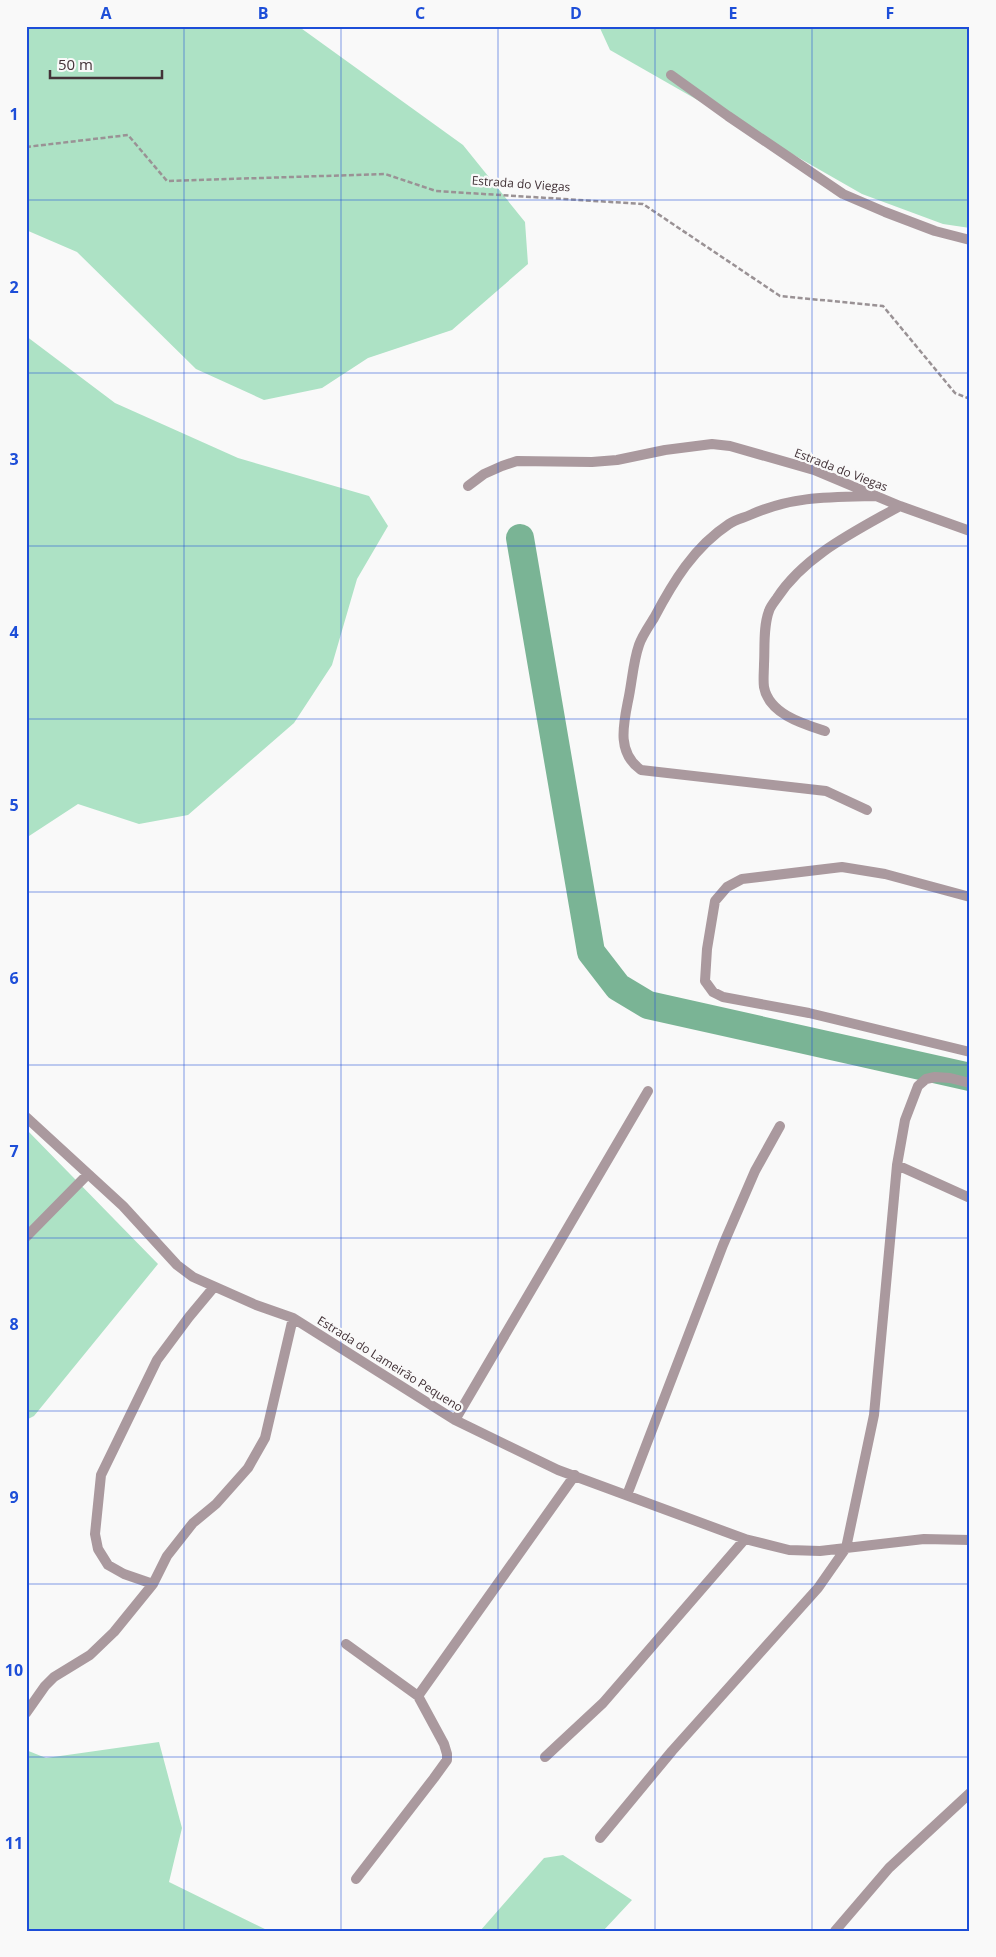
<svg xmlns="http://www.w3.org/2000/svg" width="996" height="1957" font-family="'Open Sans',sans-serif">
<style>
.green{fill:#ade2c5}
.lines{fill:none;stroke-linecap:round;stroke-linejoin:round}
.river{stroke:#7ab495;stroke-width:28}
.path{stroke:#9a9295;stroke-width:2.5;stroke-dasharray:5 2.5;stroke-linecap:butt}
.street{stroke:#aa999e;stroke-width:10}
.grid{fill:none;stroke:#1d4ed8;stroke-width:1;stroke-opacity:0.55}
.labels{text-anchor:middle;stroke-width:4.5;stroke-linejoin:round;paint-order:stroke}
.street-label{font-size:12px;fill:#433338;stroke:#f9f9f9}
.neatline{fill:none;stroke:#1d4ed8;stroke-width:2}
.grid-label{font-size:16px;text-anchor:middle;font-weight:bold;fill:#1d4ed8}
</style>
<rect width="100%" height="100%" fill="#f9f9f9"/>
<path class="green" d="M26 26H298L463 145 525 222 528 264 452 330 368 358 322 388 264 400 196 369 77 252 26 230Z
M599 26H970V228L943 224 862 194 610 50Z
M26 336 115 403 238 458 369 496 388 526 357 579 332 665 294 723 188 815 139 824 78 804 26 838Z
M26 1129 158 1264 34 1416 26 1420Z
M159 1742 182 1828 169 1882 269 1931H26V1750L46 1758Z
M563 1855 632 1900 603 1931H480L544 1858Z"/>
<g class="lines">
<path class="river" d="M520 538 591 952 618 987 648 1005 970 1077"/>
<path class="path" d="M26 147 128 135 167 181 385 174 436 191 643 204 780 296 883 306 955 393 970 399"/>
<path class="street" d="M671 75 728 116 843 194 885 212 935 231 970 240
M468 486 484 474 502 466 517 461 592 462 617 460 665 450 712 444 730 446 814 470 900 506 970 531
M825 731C803 724 769 714 764 687 763 680 764 671 764 664 765 647 763 627 769 611 770 607 774 602 777 598 805 555 856 531 900 506
M867 810 826 791 641 770C617 753 623 726 628 701 632 683 633 662 639 645 642 636 649 626 654 618 673 582 694 547 729 524 735 520 743 518 750 515 792 496 830 497 876 496
M970 897 885 874 842 867 742 879 727 887 715 901 707 949 705 981 713 992 723 997 809 1013 970 1052
M26 1117 123 1206 177 1265 193 1277 256 1305 293 1318 455 1420 558 1470 745 1539 789 1550 820 1551 924 1539 970 1540
M897 1165 970 1198
M26 1237 88 1174
M455 1420 648 1091
M627 1495 723 1245 755 1171 780 1126
M153 1584 124 1574 108 1565 98 1549 95 1534 101 1475 157 1360 189 1317 214 1287
M346 1644 418 1696 444 1744 447 1754V1760L434 1778 356 1879
M418 1696 575 1475
M26 1713 45 1686 54 1677 90 1655 114 1632 153 1584 167 1556 193 1523 216 1504 248 1468 265 1438 293 1318
M545 1757 603 1703 745 1539
M600 1838 672 1751 818 1588 846 1548 874 1415 897 1165 905 1120 918 1086 926 1079 935 1077 950 1078 970 1083
M835 1931 889 1868 970 1793"/>
</g>
<path class="grid" d="M184 26V1931M341 26V1931M498 26V1931M655 26V1931M812 26V1931M26 200H970M26 373H970M26 546H970M26 719H970M26 892H970M26 1065H970M26 1238H970M26 1411H970M26 1584H970M26 1757H970"/>
<g class="labels">
<g class="street-label">
<text transform="translate(521 184) rotate(4)" y="4">Estrada do Viegas</text>
<text transform="translate(841 470) rotate(21)" y="4">Estrada do Viegas</text>
<text transform="translate(390 1364) rotate(32)" y="4">Estrada do Lameirão Pequeno</text>
</g>
</g>
<rect width="996" height="1957" fill="none" stroke="#f9f9f9" stroke-width="55"/>
<path d="M50 70v8h112v-8" fill="none" stroke="#433338" stroke-width="2.5"/>
<text x="58" y="70" font-size="15" fill="#433338" stroke="#f9f9f9" stroke-width="4" paint-order="stroke">50 m</text>
<rect x="28" y="28" width="940" height="1902" class="neatline"/>
<g class="grid-label">
<text x="106" y="19">A</text>
<text x="263" y="19">B</text>
<text x="420" y="19">C</text>
<text x="576" y="19">D</text>
<text x="733" y="19">E</text>
<text x="890" y="19">F</text>
<text x="14" y="120">1</text>
<text x="14" y="293">2</text>
<text x="14" y="465">3</text>
<text x="14" y="638">4</text>
<text x="14" y="811">5</text>
<text x="14" y="984">6</text>
<text x="14" y="1157">7</text>
<text x="14" y="1330">8</text>
<text x="14" y="1503">9</text>
<text x="14" y="1676">10</text>
<text x="14" y="1849">11</text>
</g>
</svg>
